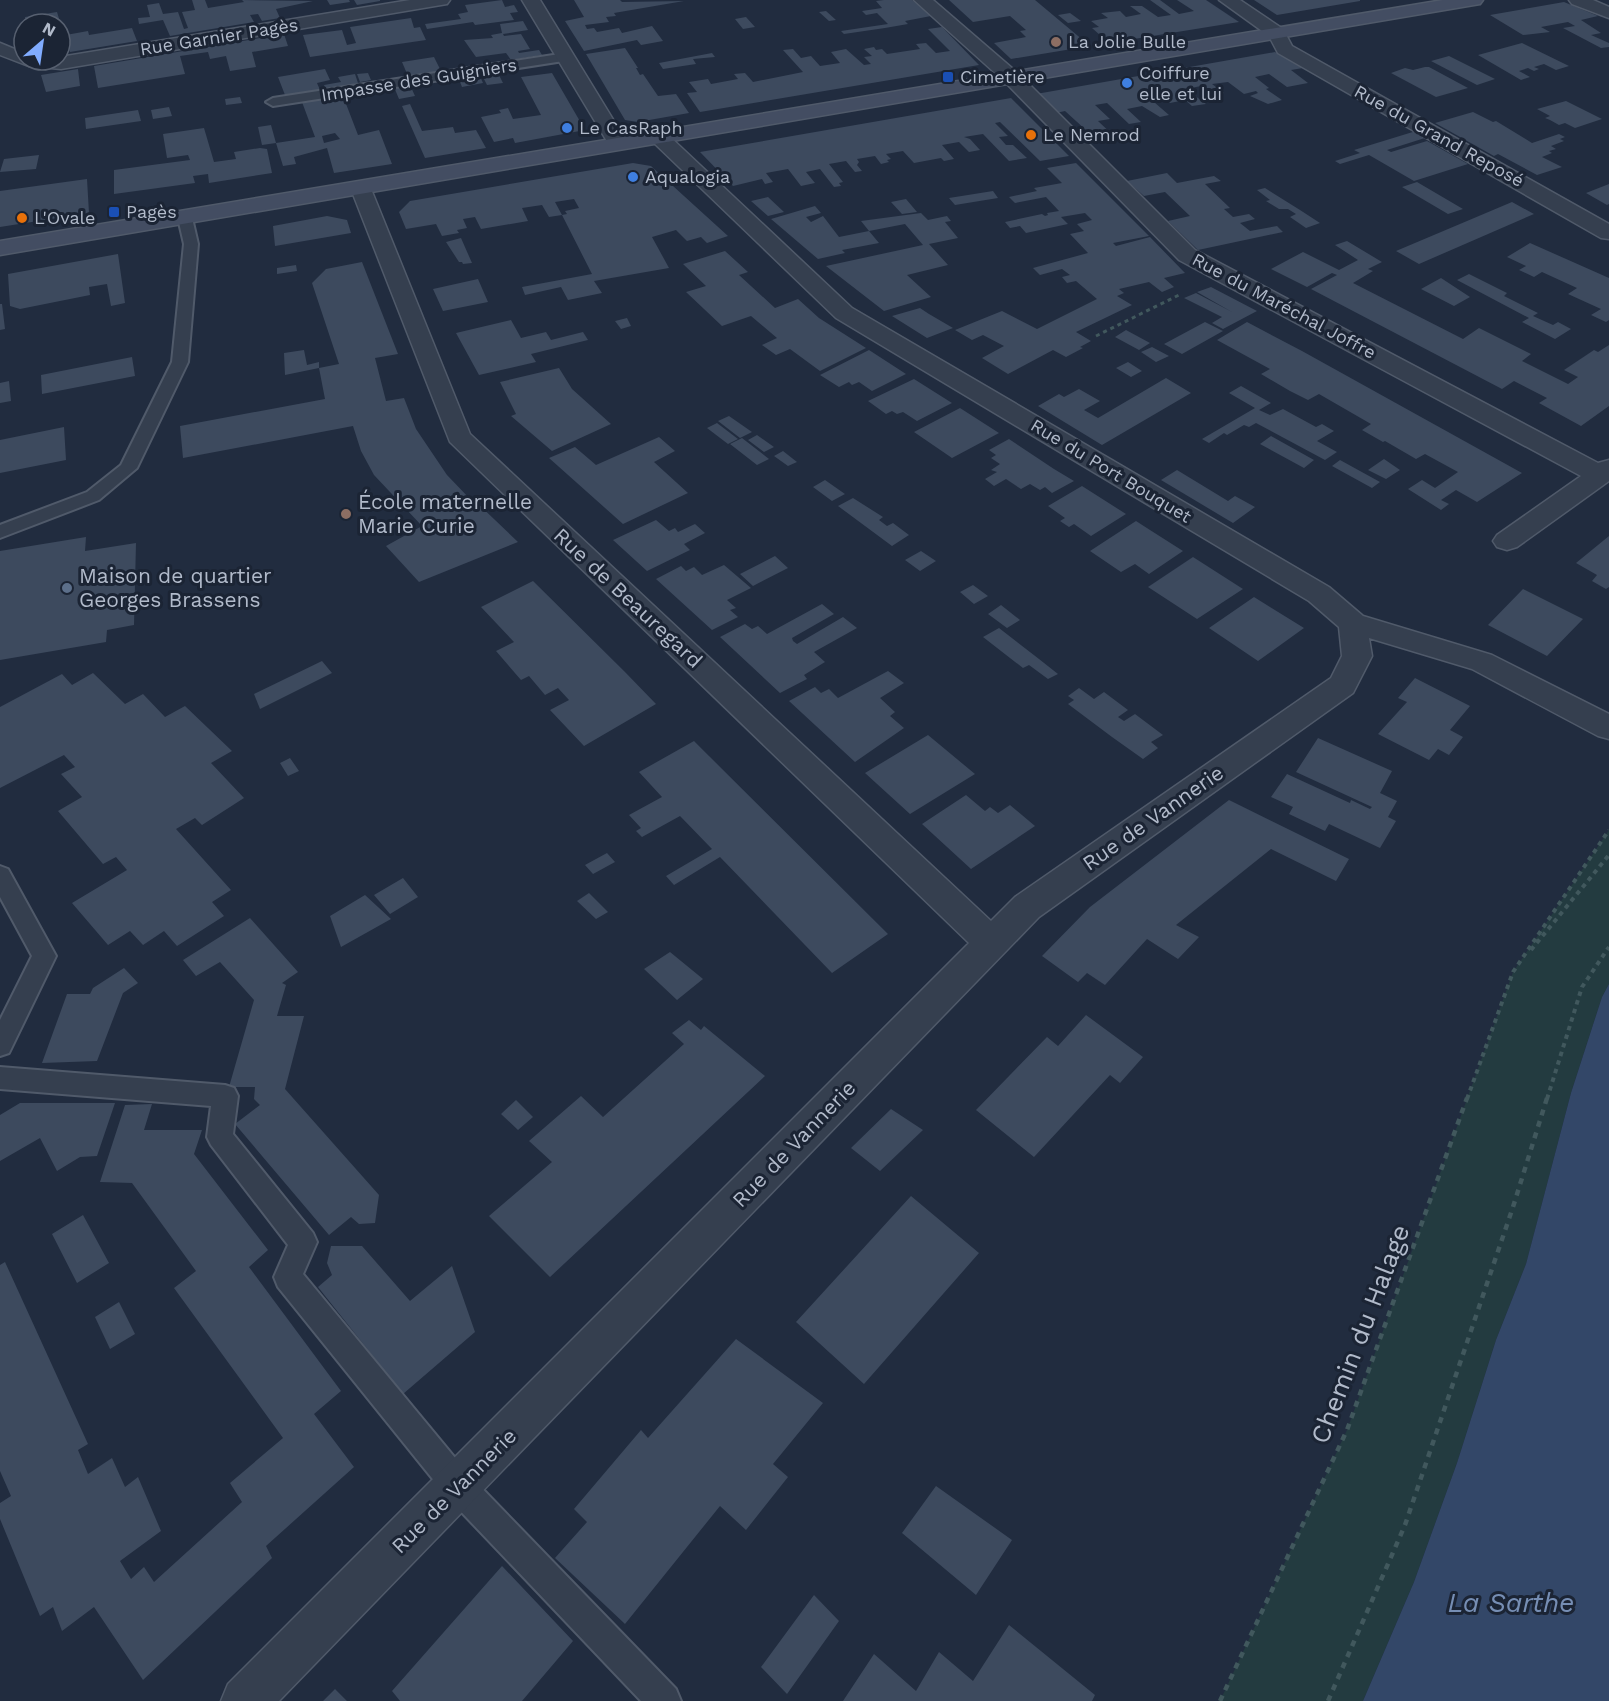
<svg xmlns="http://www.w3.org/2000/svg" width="1609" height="1701" font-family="'Work Sans',sans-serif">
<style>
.green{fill:#233b40}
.water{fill:#334768}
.building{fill:#3d4a5e;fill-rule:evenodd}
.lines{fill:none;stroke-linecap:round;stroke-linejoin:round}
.lane-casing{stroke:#505a6a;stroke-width:4}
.street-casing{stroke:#505a6a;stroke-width:3}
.secondary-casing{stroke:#505a6a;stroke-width:3}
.path-far2{stroke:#41585d;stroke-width:3;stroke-dasharray:4 4;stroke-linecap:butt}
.path-far1{stroke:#41585d;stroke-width:4;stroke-dasharray:4.5 4.5;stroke-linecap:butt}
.path{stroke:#41585d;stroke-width:4.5;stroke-dasharray:6 6;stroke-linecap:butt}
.lane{fill:#353f4f;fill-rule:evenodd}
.street{fill:#353f4f;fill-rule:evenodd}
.secondary{fill:#434d62;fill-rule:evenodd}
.education-dot{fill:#8d6e63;stroke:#1b2434;stroke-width:2}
.transit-dot{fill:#1a4fb4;stroke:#1b2434;stroke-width:2}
.shop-dot{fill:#3f7fe0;stroke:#1b2434;stroke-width:2}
.food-dot{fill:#e8710a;stroke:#1b2434;stroke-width:2}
.service-dot{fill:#5c6f8a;stroke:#1b2434;stroke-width:2}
.labels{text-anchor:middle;stroke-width:6;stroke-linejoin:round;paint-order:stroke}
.far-street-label{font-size:18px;fill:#b1baca;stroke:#1b2434}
.far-poi-label{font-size:18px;fill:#b1baca;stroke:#1b2434;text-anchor:start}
.poi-label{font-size:21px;fill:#b1baca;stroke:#1b2434;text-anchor:start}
.street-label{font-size:21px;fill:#b1baca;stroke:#1b2434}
.near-street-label{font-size:26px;fill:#b1baca;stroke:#1b2434}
.near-water-label{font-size:27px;font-style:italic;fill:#768eb4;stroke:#1b2434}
</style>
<rect width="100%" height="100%" fill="#212c3f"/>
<path class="green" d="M1609 830V984L1602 997 1571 1093 1526 1264 1496 1340 1457 1463 1414 1582 1363 1701H1220L1347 1430 1513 972Z"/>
<path class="water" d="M1609 984V1701H1363L1414 1582 1457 1463 1496 1340 1526 1264 1571 1093 1602 997Z"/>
<path class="building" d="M192 0H205L208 8 244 2 242 0 313 1 276 9 280 18 262 21 258 14 250 15 254 22 170 36 163 20 139 24 138 18 150 17 147 5 159 3 163 14 178 12 184 29 188 28 182 12 195 10Z
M327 0H349L350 2 330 5Z
M354 0H380V1L357 5Z
M502 0 505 7 514 5 518 12 510 13 514 20 475 25 473 22 427 29 425 24 461 19 458 14 468 12 465 5Z
M574 0H620L622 2 684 1 614 13 616 16 606 17 609 22 585 25 587 29 594 28 597 32 619 28 622 33 652 26 663 41 641 45 637 40 584 51 565 21 584 17Z
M884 0H912L931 16 905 21 908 24 885 28 844 34 841 31 888 24 877 13 866 15 862 11 882 8 876 1Z
M949 0H1035L1090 46 1011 59 994 43 1026 37 1020 31 1026 30 1010 16 973 22Z
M1150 0H1160L1179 14 1194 11 1177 0H1206L1239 22 1109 43 1092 28 1099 27 1091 21 1108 18 1101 13 1120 11 1126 17 1141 14 1130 6H1142L1158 17 1171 15Z
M1254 0H1360V1L1277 15Z
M1564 2 1598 16 1581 20 1601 33 1591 35 1609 43V47L1601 48 1563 28 1575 26 1568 22 1541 27 1550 32 1523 35 1490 15Z
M826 11 836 20 829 21 819 12Z
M57 12 63 32H60V24H26L25 17Z
M1070 13 1081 21 1068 23 1058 15Z
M746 17 755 27 743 29 735 19Z
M411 18 414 28 420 27 426 40 310 57 303 35 342 30 347 45 356 43 350 27Z
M523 21 528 30 503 34 504 36 521 34 530 49 518 51 519 53 539 50 542 55 511 60 506 53 476 57 464 40 493 38 491 35 502 33 500 24Z
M942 27 979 65 700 112 687 93 697 92 689 82 708 79 711 84 738 79 734 74 745 73 753 82 803 72 783 50 793 49 801 58 811 56 820 66 840 63 831 52 846 49 864 65 871 64 864 57 872 56 864 49 874 47 876 50 882 49 887 54 920 49 916 44 926 43 936 53 950 51 928 29Z
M132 28 137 41 70 52 66 35 88 31 89 35Z
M284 34 288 46 252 52 256 67 230 71 226 56 210 59 208 52 180 56 185 74 98 88 94 66Z
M1522 43 1569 66 1556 70 1544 64 1534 67 1539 69 1534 71 1528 68 1519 71 1530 77 1521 80 1478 55Z
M625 48 638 68H636L640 75 643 74 658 96 676 94 689 113 638 122 625 120 586 54Z
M1275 52 1303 68 1291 70 1308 83 1287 87 1269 74 1255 77 1269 88 1266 89 1282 100 1268 104 1250 96 1258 93 1256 91 1244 94 1228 82 1212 84 1224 93 1214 96 1201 86 1186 89 1206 104 1192 106 1185 100 1170 103 1160 94 1147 96 1169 115 1160 117 1142 106 1127 109 1141 122 1129 124 1107 103 1095 105 1110 119 1098 121 1116 138 1098 141 1065 111 1056 113 1036 94Z
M712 53 715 57 693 59 696 64 663 69 659 63Z
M1449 56 1495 79 1477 85 1431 61Z
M434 57 441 71 408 76 402 62Z
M1425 67H1429L1468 88 1436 97 1391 73 1405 68 1413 70Z
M78 69 80 86 46 92 41 75Z
M325 69 330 80 317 83 320 90 285 95 278 77Z
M497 71 503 83 487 85 481 73Z
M368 73 371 80 360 82 357 74Z
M552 73 585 130 515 143 513 138 494 142 481 117 501 113 499 110 508 108 513 119 541 115 521 77Z
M355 74 358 83 326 90 324 85 341 82 338 77Z
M479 74 483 83 462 87 458 77Z
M410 85 415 96 399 99 394 87Z
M343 96 358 135 379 130 392 164 334 173 327 148 294 157 296 164 283 166 276 143 315 137 302 102ZM335 133 340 139 324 143 322 136Z
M240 97 242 103 226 105 225 99Z
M1011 98 1069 156 1040 161 1000 122 995 123 1008 136 999 137 1006 145H1013L1027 158 1009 161 983 134 964 137 970 139 980 150 969 152 959 142 942 145 954 159 944 161 941 158 914 163 903 151 886 154 891 159 887 160 889 162 881 164 875 156 857 159 859 162 857 165 862 171 855 172 846 161 829 164 843 182 839 183 841 186 834 187 820 169 806 172 815 183 801 186 788 169 766 173 773 182 765 184 762 179 733 186 700 152Z
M1566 101 1602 119 1575 128 1565 123 1559 125 1550 120 1545 118 1550 116 1537 109Z
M410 104 422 131 453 127 455 133 476 130 486 148 425 158 402 106Z
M169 107 172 116 153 119 151 110Z
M138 110 141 121 86 129 85 118Z
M1473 112 1493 122 1496 121 1532 143 1559 134 1565 137 1560 139 1564 141 1551 146 1556 149 1549 151 1552 153 1542 157 1562 167 1537 175 1498 154 1494 156 1435 123Z
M271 125 276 143 262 145 258 127Z
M204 128 214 162 236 159 234 152 260 148 267 149 272 173 209 183 208 174 193 176 195 183 114 194V170L190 160 188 155 167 158 163 134Z
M1416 131 1428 137 1387 150 1391 152 1427 141 1468 164 1414 181 1369 155 1340 164 1335 161 1360 153 1354 150Z
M39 155 36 169 0 172 4 159Z
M633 163 651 166 728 236 707 243 701 237 687 241 676 230 652 237 669 268 594 281 602 293 568 300 561 287 525 295 522 287 592 274 562 215 567 214 565 211 579 208 574 199 555 202 562 215 549 217 542 205 522 208 528 221 481 229 475 217 463 219 467 228 457 230 459 233 442 236 436 224 406 229 399 212 410 201Z
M1076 163 1149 236 1113 243 1116 246 1150 237 1185 273 1164 278 1174 287 1162 292 1149 282 1119 289 1124 293 1117 296 1132 305 1076 332 1091 341 1080 347 1083 348 1066 357 1053 350 1008 374 982 358 1004 346 983 335 972 340 955 330 1002 311 1037 329 1097 299 1076 281 1067 283 1062 277 1070 275 1062 269 1040 275 1033 268 1088 253 1070 234 1084 231 1077 224 1092 220 1085 213 1061 217 1068 224 1026 233 1020 226 1010 228 1005 222 1042 214 1045 216 1048 215 1047 213 1059 211 1046 197 1015 203 1009 197 1037 191 1034 188 1062 183 1047 168Z
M1167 173 1177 183 1214 176 1221 181 1205 184 1230 208 1224 209 1233 217 1249 214 1255 219 1240 223 1250 231 1277 226 1283 232 1198 250 1168 221 1190 216 1165 192 1144 196 1127 181Z
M87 179 89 213 0 227V191Z
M1417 182 1463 209 1448 214 1402 187Z
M1609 184V204L1607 205 1586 193Z
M1265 188 1300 210 1320 223 1306 228 1290 217 1296 214 1288 209H1279L1266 201 1270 200 1257 190Z
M993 191 998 198 955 205 949 198Z
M768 197 784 212 768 216 751 201Z
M906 199 917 212 902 214 891 202Z
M1512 202 1534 214 1419 264 1396 251Z
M815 206 821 213 806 217 811 222 823 216 839 237 869 231 861 221 921 213 928 220 947 216 951 221 945 222 958 238 929 244 948 265 907 275 931 297 884 311 826 266 923 245 905 224 869 231 879 243 842 250 845 253 818 259 771 219Z
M327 216 347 220 351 233 275 246 273 226Z
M461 238 472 263 463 264 462 262H459L446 242Z
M1347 241 1382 262 1368 269 1373 271 1353 283 1463 339 1479 328 1531 354 1522 361 1568 384 1578 377 1564 370 1594 350 1598 352 1609 345V406L1581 426 1539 403 1547 398 1514 381 1502 389 1311 289 1337 275 1332 273 1307 287 1271 269 1303 252 1339 270 1358 260 1335 245Z
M1530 243 1609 278V320L1606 322 1591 315 1601 309 1568 294 1577 288 1542 272 1534 277 1519 270 1526 266 1507 257Z
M725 251 748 272 739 275 775 308 798 299 819 318 866 348 820 371 790 349 776 355 762 345 777 338 751 316 722 326 686 292 706 286 683 264Z
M118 254 125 303 111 306 107 284 89 287 90 295 20 309 10 306 8 274Z
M362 262 398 354 375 358 386 401 404 398 416 429 447 475 471 500 473 499 518 542 419 582 386 546 422 526 374 475 361 451 353 426 183 458 180 426 325 399 319 368 285 375 284 353 304 350 307 365 319 362V368L339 364 312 283 326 269Z
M296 265 297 271 277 274V268Z
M1469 274 1507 293 1504 296 1538 313 1533 316 1553 325 1558 322 1571 329 1555 339 1522 322 1529 318 1457 280Z
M1441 278 1470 297 1454 306 1421 289Z
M478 279 488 302 443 311 433 289Z
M1211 287 1257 311 1223 329 1212 323 1222 317 1184 298 1196 293 1232 312 1197 292Z
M0 304H2L5 329 0 330Z
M920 308 929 314 953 328 927 338 892 316Z
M627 318 631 326 621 329 615 321Z
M511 320 521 338 546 332 551 340 583 332 588 340 531 354 536 362 479 375 456 333Z
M1205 322 1223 331 1182 354 1164 344Z
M1247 322 1302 351 1522 473 1477 502 1456 490 1441 500 1449 504 1441 510 1408 489 1422 480 1435 488 1458 472 1425 454 1416 459 1385 441 1383 442 1362 430 1371 424 1319 394 1308 400 1290 391 1261 374 1270 369 1217 340Z
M1126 330 1150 343 1139 350 1115 337Z
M1152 347 1169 356 1156 362 1141 352Z
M869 350 906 374 872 391 859 382 852 385 849 382 839 387 820 375Z
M132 357 135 376 42 394 41 375Z
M1128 362 1142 371 1131 377 1116 368Z
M559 368 572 389 611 424 552 451 511 416 516 414 500 382Z
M1166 378 1191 393 1102 445 1038 406 1059 394 1064 397 1079 389 1100 401 1084 410 1098 418Z
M914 379 952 403 917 421 903 412 897 414 892 411 886 414 868 401Z
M9 381 11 401 0 403V383Z
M1241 386 1271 403 1259 410 1270 415 1283 409 1316 427 1322 424 1334 431 1317 441 1337 452 1325 460 1256 423 1249 427 1244 425 1227 435 1224 433 1209 443 1202 439 1255 408 1229 393Z
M960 408 999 433 952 458 914 432Z
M729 416 752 432 740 438 718 421Z
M717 423 738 439 728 444 707 428Z
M64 427 66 460 0 473V440Z
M757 435 774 447 764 452 748 440Z
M1271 436 1314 460 1304 468 1260 444Z
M659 437 675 451 654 462 688 493 623 524 549 458 575 447 596 465Z
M742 438 769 459 757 465 730 444Z
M1009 439 1054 469 1074 481 1052 493 1045 487 1040 490 1030 484 1021 489 1006 479 994 486 985 479 997 472 991 470 1000 464 991 458 996 455 989 450Z
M783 451 797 462 788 466 774 456Z
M1384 459 1400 470 1386 479 1368 470Z
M1340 460 1380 482 1372 488 1332 466Z
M1177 470 1228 501 1235 496 1255 507 1233 523 1161 480Z
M825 480 845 494 832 501 813 487Z
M1082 486 1126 514 1091 536 1074 524 1069 527 1060 521 1065 518 1048 506Z
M853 498 883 517 879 520 887 526 893 523 909 535 892 546 838 506Z
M656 520 669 531 675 528 678 532 695 524 705 533 684 544 690 550 647 571 613 540Z
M1136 521 1150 530 1183 551 1149 574 1135 564 1121 572 1090 551Z
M1609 536V587L1606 589 1592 581 1597 575 1576 563Z
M86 537 85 551 136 543 134 625 107 630 106 642 0 660V551Z
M921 551 936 561 920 571 905 560Z
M775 556 788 568 753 586 740 574Z
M1193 557 1243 589 1197 619 1148 587Z
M724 565 751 588 727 600 736 608 730 610 738 617 712 630 656 579 681 566 686 571 694 567 702 575Z
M533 581 624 671 656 704 584 746 550 710 569 700 558 688 545 695 529 676 521 680 496 651 514 642 481 607Z
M973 585 988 596 974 604 960 592Z
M1523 589 1583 619 1547 656 1488 625Z
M1254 597 1304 628 1258 661 1209 628Z
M822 604 834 614 792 638 793 641 797 644 843 617 857 628 814 652 825 662 804 675 807 679 780 693 720 637 745 624 752 629 758 626 767 634Z
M1001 605 1020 620 1007 628 988 614Z
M999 628 1039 659 1058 674 1048 679 1029 665 1023 668 983 637Z
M322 661 332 673 260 709 254 694Z
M888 671 904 683 880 698 895 712 890 716 904 728 855 762 789 701 815 687 821 693 829 689 838 698Z
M93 673 125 704 143 694 165 717 185 706 232 751 211 763 244 798 202 825 195 818 176 829 231 890 212 902 224 916 177 946 164 931 143 945 130 931 108 945 72 903 127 870 116 857 103 864 58 811 82 797 61 774 75 767 64 755 0 788V707L62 674 72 685Z
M1415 678 1470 706 1450 730 1463 737 1449 755 1438 749 1429 760 1378 734 1407 702 1398 698Z
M1079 688 1094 699 1104 692 1128 710 1118 717 1124 721 1135 714 1163 735 1151 742 1158 748 1143 759 1112 737 1068 704 1074 700 1068 696Z
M928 735 975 774 910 814 865 773Z
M1318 738 1392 771 1380 793 1397 801 1388 817 1396 821 1380 848 1329 824 1325 831 1289 814 1293 807 1271 797 1287 774 1350 803 1351 800 1370 809 1372 807 1296 772Z
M694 741 709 756 888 934 832 973 720 857 674 885 666 876 712 849 680 816 642 837 636 831 641 828 629 815 662 797 639 772Z
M290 758 299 771 288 776 280 763Z
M966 795 985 811 990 807 998 813 1010 805 1035 826 971 869 922 824Z
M1229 800 1349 859 1336 881 1271 849 1176 925 1199 937 1178 959 1147 939 1105 985 1087 973 1078 982 1042 956 1090 907Z
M607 853 615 862 593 874 585 865Z
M403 878 418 897 390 914 374 895Z
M589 893 608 912 596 919 577 901Z
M365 895 391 919 341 947 330 916Z
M250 918 298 972 282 983 286 985 277 1016H304L285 1089 379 1195 375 1223 359 1224 351 1217 329 1235 235 1124 260 1105 254 1099 255 1087H229L254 1000 220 962 196 976 183 960Z
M670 952 703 979 677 1000 644 969Z
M124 968 138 983 123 993 97 1061 42 1063 67 994H90L93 988Z
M1086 1015 1143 1057 1120 1083 1110 1075 1034 1157 976 1110 1047 1037 1058 1046Z
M689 1020 701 1030 704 1026 765 1076 550 1277 489 1216 552 1162 529 1141 581 1096 603 1117 684 1044 672 1033Z
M516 1100 533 1117 518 1130 501 1114Z
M20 1103H115L97 1156 80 1157 57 1171 40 1138 0 1161V1115Z
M152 1104 144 1130H202L194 1154 268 1250 249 1267 341 1391 314 1414 354 1467 266 1546 272 1558 143 1680 94 1607 62 1631 53 1607 40 1616 0 1519V1503L11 1496 0 1471V1265L5 1262 88 1444 78 1450 88 1474 112 1458 125 1487 138 1477 161 1531 120 1561 131 1579 144 1567 154 1582 242 1502 230 1483 283 1438 174 1288 196 1271 132 1183 100 1182 125 1105Z
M891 1109 923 1130 880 1171 851 1148Z
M911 1196 979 1253 864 1384 796 1322Z
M83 1215 109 1263 77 1283 52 1234Z
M331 1246H362L410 1301 452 1266 475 1332 403 1394 318 1287 332 1275 327 1263Z
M119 1302 135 1334 110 1349 95 1317Z
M736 1339 823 1403 773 1464 788 1477 746 1530 720 1506 625 1624 555 1558 587 1522 574 1509 641 1430 648 1438Z
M936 1486 1012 1540 976 1595 902 1533Z
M502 1566 573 1641 522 1701H400L392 1691Z
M814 1595 839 1621 787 1694 761 1667Z
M1009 1625 1095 1695 1092 1701H843L874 1654 916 1691 939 1652 973 1681Z
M335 1689 347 1701H323Z"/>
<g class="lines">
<g class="lane-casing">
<path id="lane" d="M566 53 570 54 572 57 570 60 273 106 266 102 273 98Z
M185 214 192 218 198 244 188 362 137 468 99 500 0 538V525L87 492 121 465 172 362 184 244 178 218Z
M0 866 8 869 56 956 9 1053 0 1056V1020L32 956 0 897Z
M0 1067 225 1085 234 1088 238 1096 233 1134 313 1233 317 1242 303 1274 470 1476 676 1689 681 1701H641L448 1498 278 1287 274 1277 288 1245 211 1145 207 1137 211 1106 0 1089Z"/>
</g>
<g class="street-casing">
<path id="street" d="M410 0H450L447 4 441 5 61 69 29 66 0 55V43L24 53V60H60V57Z
M522 0H540L628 144 625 148H611Z
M914 0H933L1019 74 1195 250 1598 463 1609 460V481L1517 547 1507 550 1497 547 1493 541 1497 535 1581 476 1179 260 1005 82Z
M1219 0H1240L1283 29 1292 46 1609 224V239L1601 238 1278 53 1269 36Z
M1569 0H1593L1609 7V18L1572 4Z
M660 132 667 134 852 308 1329 587 1363 616 1492 655 1609 714V739L1598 736 1472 669 1369 638 1372 656 1353 693 1039 917 279 1701H221L228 1684 969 943 450 442 351 189 354 185 361 183 368 185 371 189 470 434 991 921 1015 897 1331 678 1342 656 1339 627 1309 601 836 318 653 142 650 138 653 134Z"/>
</g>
<g class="secondary-casing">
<path id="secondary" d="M1443 0H1483L1480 4 1474 5 0 255V241Z"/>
</g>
<path class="path-far2" d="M1096 336 1181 294"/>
<path class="path-far1" d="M1531 950 1609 855
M1467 1099 1513 972 1609 830
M1547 1099 1582 987 1609 947"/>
<path class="path" d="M1220 1701 1347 1430 1467 1098
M1328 1701 1405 1525 1513 1207 1547 1098"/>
<use href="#lane" class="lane"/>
<use href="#street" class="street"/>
<use href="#secondary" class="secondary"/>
</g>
<g class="education-dot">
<circle cx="1056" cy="42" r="6"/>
<circle cx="346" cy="514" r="6"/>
</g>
<g class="transit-dot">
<rect x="942" y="71" width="12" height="12" rx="3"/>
<rect x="108" y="206" width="12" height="12" rx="3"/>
</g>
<g class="shop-dot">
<circle cx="1127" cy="83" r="6"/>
<circle cx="567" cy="128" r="6"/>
<circle cx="633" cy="177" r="6"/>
</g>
<g class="food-dot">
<circle cx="1031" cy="135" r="6"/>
<circle cx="22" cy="218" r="6"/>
</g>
<circle class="service-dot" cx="67" cy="588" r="6"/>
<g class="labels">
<g class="far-street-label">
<text transform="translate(219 37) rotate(-9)" y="6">Rue Garnier Pagès</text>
<text transform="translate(419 80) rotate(-9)" y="6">Impasse des Guigniers</text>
<text transform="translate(1439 136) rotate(29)" y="6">Rue du Grand Reposé</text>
<text transform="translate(1284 306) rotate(28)" y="6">Rue du Maréchal Joffre</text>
<text transform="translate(1111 471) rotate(31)" y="6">Rue du Port Bouquet</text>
</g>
<g class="far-poi-label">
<text x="1068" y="48">La Jolie Bulle</text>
<text x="1139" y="79">Coiffure<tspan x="1139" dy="21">elle et lui</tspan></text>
<text x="960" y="83">Cimetière</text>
<text x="579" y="134">Le CasRaph</text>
<text x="1043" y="141">Le Nemrod</text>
<text x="645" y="183">Aqualogia</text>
<text x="126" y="218">Pagès</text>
<text x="34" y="224">L'Ovale</text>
</g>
<g class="poi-label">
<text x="358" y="509">École maternelle<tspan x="358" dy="24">Marie Curie</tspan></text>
<text x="79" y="583">Maison de quartier<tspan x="79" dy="24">Georges Brassens</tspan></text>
</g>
<g class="street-label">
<text transform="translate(628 598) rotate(43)" y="7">Rue de Beauregard</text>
<text transform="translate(1153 818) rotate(-35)" y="7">Rue de Vannerie</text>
<text transform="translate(794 1144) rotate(-46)" y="7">Rue de Vannerie</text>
<text transform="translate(454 1491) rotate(-45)" y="7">Rue de Vannerie</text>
</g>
<g class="near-street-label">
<text transform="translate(1360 1334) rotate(-69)" y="9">Chemin du Halage</text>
</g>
<g class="near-water-label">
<text x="1511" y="1612">La Sarthe</text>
</g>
</g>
<g transform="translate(42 42) rotate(29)"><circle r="28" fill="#1b2434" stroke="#576070" stroke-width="1.5"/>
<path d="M0-4.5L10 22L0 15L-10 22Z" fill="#81acff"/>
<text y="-9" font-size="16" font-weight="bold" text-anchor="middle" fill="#b1baca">N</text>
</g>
</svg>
